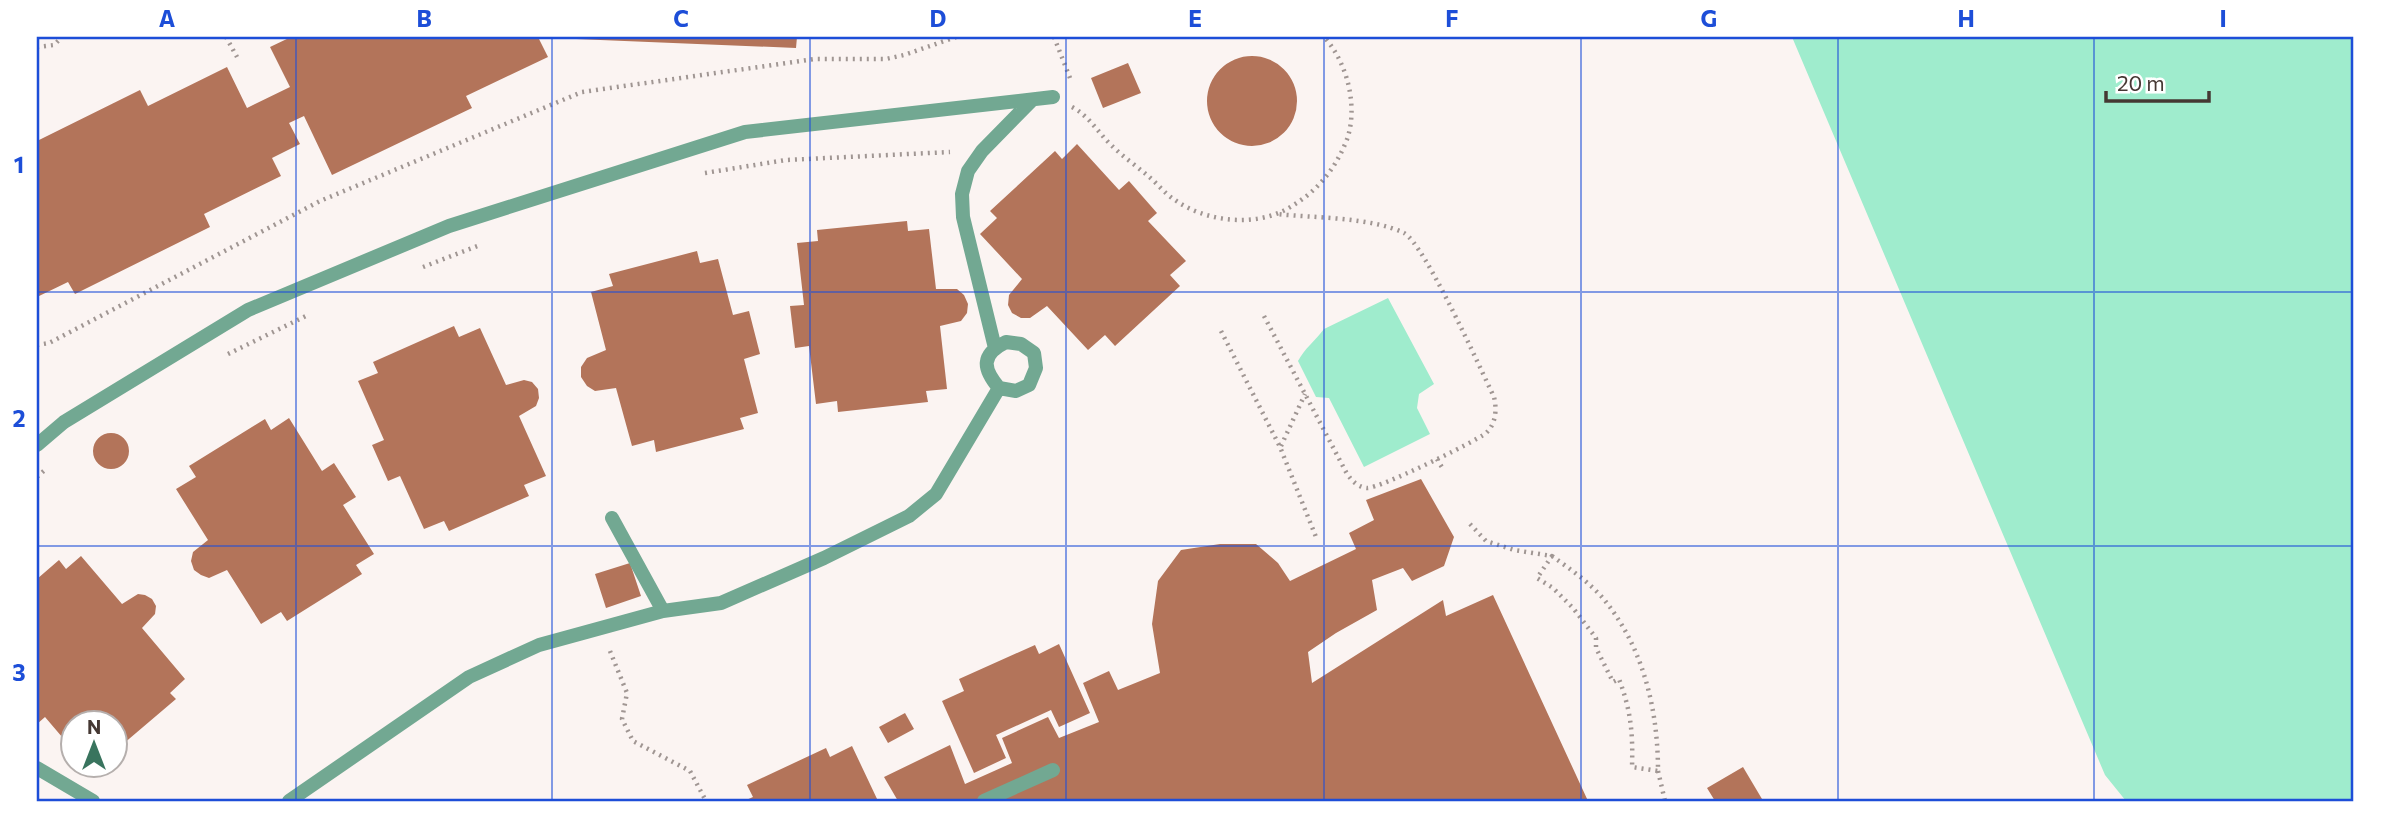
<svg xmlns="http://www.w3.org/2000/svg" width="2390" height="838" font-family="Commissioner,sans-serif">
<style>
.water{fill:#9feccd}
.building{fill:#b3745a}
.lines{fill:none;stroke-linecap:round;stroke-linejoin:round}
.path{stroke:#a09693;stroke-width:4.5;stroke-dasharray:2 5;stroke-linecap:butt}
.service{stroke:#72a892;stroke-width:14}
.grid{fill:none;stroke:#1d4ed8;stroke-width:2;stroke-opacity:0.55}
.neatline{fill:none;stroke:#1d4ed8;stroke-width:2.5}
.grid-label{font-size:23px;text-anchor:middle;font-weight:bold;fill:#1d4ed8}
</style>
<rect width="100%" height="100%" fill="#fbf4f2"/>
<path class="water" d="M1792 37H2353V801H2126L2105 775Z
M1388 298 1434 384 1419 394 1417 408 1430 434 1364 467 1329 398 1316 397 1298 361C1305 348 1315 341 1324 329Z"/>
<path class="building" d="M291 37H538L548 57 466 96 472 108 332 175 304 116 289 123 300 144 272 158 281 176 204 214 210 227 75 294 68 282 37 297V141L140 90 148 106 227 67 247 108 290 87 270 47Z
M576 37H797L796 48 576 39Z
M1207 101a45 45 0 1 1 90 0a45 45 0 1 1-90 0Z
M1128 63 1141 93 1103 108 1091 78Z
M1077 144 1119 190 1129 181 1157 213 1148 221 1186 261 1170 275 1180 286 1115 346 1105 335 1088 350 1047 306 1030 318H1021L1012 313 1008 305 1009 295 1022 279 980 234 997 218 990 211 1055 151 1062 159Z
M907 221 908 231 929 229 936 289H957L964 295 968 304 967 313 961 321 940 326 947 389 926 391 928 402 838 412 837 401 816 404 809 346 795 348 790 306 804 305 797 243 818 241 817 230Z
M697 251 700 263 718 259 733 315 749 311 760 354 744 359 758 413 740 418 744 429 656 452 654 440 632 446 616 388 595 391 587 386 581 377V367L587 358 606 350 591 292 613 286 609 274Z
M454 326 459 337 480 328 506 385 524 380 532 382 538 389 539 398 536 406 519 416 546 476 524 485 529 496 449 531 444 521 424 529 400 476 388 481 372 445 384 440 358 381 378 373 373 362Z
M289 418 322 471 334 463 356 497 343 505 374 554 356 565 362 574 287 621 281 612 261 624 227 570 209 578 201 575 194 570 191 561 193 552 208 540 176 489 196 477 189 466 265 419 271 430Z
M93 451a18 18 0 1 1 36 0a18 18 0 1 1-36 0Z
M1421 479 1454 537 1444 566 1412 581 1403 568 1372 580 1377 610 1336 633 1308 652 1312 683 1443 600 1446 616 1493 595 1588 801H898L884 777 950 745 965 784 1012 763 1002 738 1048 717 1059 738 1099 722 1083 683 1109 671 1118 690 1160 673 1152 624 1158 581 1181 550 1220 544H1256L1278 563 1290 581 1356 549 1349 533 1374 520 1366 500Z
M81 556 122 604 138 594 145 595 152 599 156 606 155 614 142 628 185 679 170 693 176 699 116 750V722H74V751L45 717 37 724V579L59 560 66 569Z
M630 563 641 596 606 608 595 574Z
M1059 644 1090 713 1059 727 1051 710 996 735 1006 758 974 773 942 701 964 691 959 679 1035 645 1039 654Z
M905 713 914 729 888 743 879 727Z
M852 746 878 801H744L753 797 747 785 826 748 830 757Z
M1743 767 1762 799 1756 801H1715L1707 788Z"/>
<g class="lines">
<path class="path" d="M226 37 237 57
M1054 37 1070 78
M37 47 54 45 62 37
M1072 107C1089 116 1097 131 1110 144 1121 155 1135 165 1147 175 1157 183 1165 194 1175 200 1206 222 1254 227 1287 209 1315 193 1333 173 1346 142 1359 109 1348 63 1324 37
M705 173 786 160 950 152
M423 267 480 245
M1264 316 1346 472C1351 480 1357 487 1367 488 1378 489 1475 442 1486 433 1496 424 1497 409 1494 397 1481 370 1424 243 1404 233 1371 217 1314 218 1277 214
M1221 331 1280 447 1316 537
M37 345 49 343 320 201 582 92 815 59H886L904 55 956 37
M228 354 308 315
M1281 446 1305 394
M1437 459 1443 469
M37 477 47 468
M1470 524 1486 541 1514 550 1552 556
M1552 556C1570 569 1592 584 1606 602 1644 650 1658 711 1658 771L1632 767C1633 733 1631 711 1619 679L1613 682 1596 648V638L1573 608 1553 588 1537 578Z
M610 651 627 693 622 719 633 741 690 771 706 801
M1658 771 1665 801"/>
<path class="service" d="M1006 342 1021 344 1034 353 1036 368 1029 385 1016 391 999 388C983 369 980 355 1006 342Z
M995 348 963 217 962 194 968 171 982 151 1032 100
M37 445 64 422 248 310 449 226 745 132 1053 97
M612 518 663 611
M37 768 93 801
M289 801 469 677 539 645 663 611 721 603 824 558 909 516 936 494 999 388
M984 801 1053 770"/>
</g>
<path class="grid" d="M296 37V801M552 37V801M810 37V801M1066 37V801M1324 37V801M1581 37V801M1838 37V801M2094 37V801M37 292H2353M37 546H2353"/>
<rect width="2390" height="838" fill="none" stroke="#ffffff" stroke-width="77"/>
<g transform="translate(94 744)"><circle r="33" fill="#ffffff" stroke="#b5afad" stroke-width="2"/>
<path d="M0-5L12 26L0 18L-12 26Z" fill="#39745e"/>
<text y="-10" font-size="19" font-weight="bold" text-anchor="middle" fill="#453833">N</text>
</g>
<path d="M2106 91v10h103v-10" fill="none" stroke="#453833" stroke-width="3.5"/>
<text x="2117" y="91" font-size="21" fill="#453833" stroke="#ffffff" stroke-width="5" paint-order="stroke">20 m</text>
<rect x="38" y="38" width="2314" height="762" class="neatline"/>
<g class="grid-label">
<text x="167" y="27">A</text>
<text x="424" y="27">B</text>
<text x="681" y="27">C</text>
<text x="938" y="27">D</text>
<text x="1195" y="27">E</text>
<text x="1452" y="27">F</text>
<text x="1709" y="27">G</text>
<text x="1966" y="27">H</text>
<text x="2223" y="27">I</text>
<text x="19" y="173">1</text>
<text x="19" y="427">2</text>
<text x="19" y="681">3</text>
</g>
</svg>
